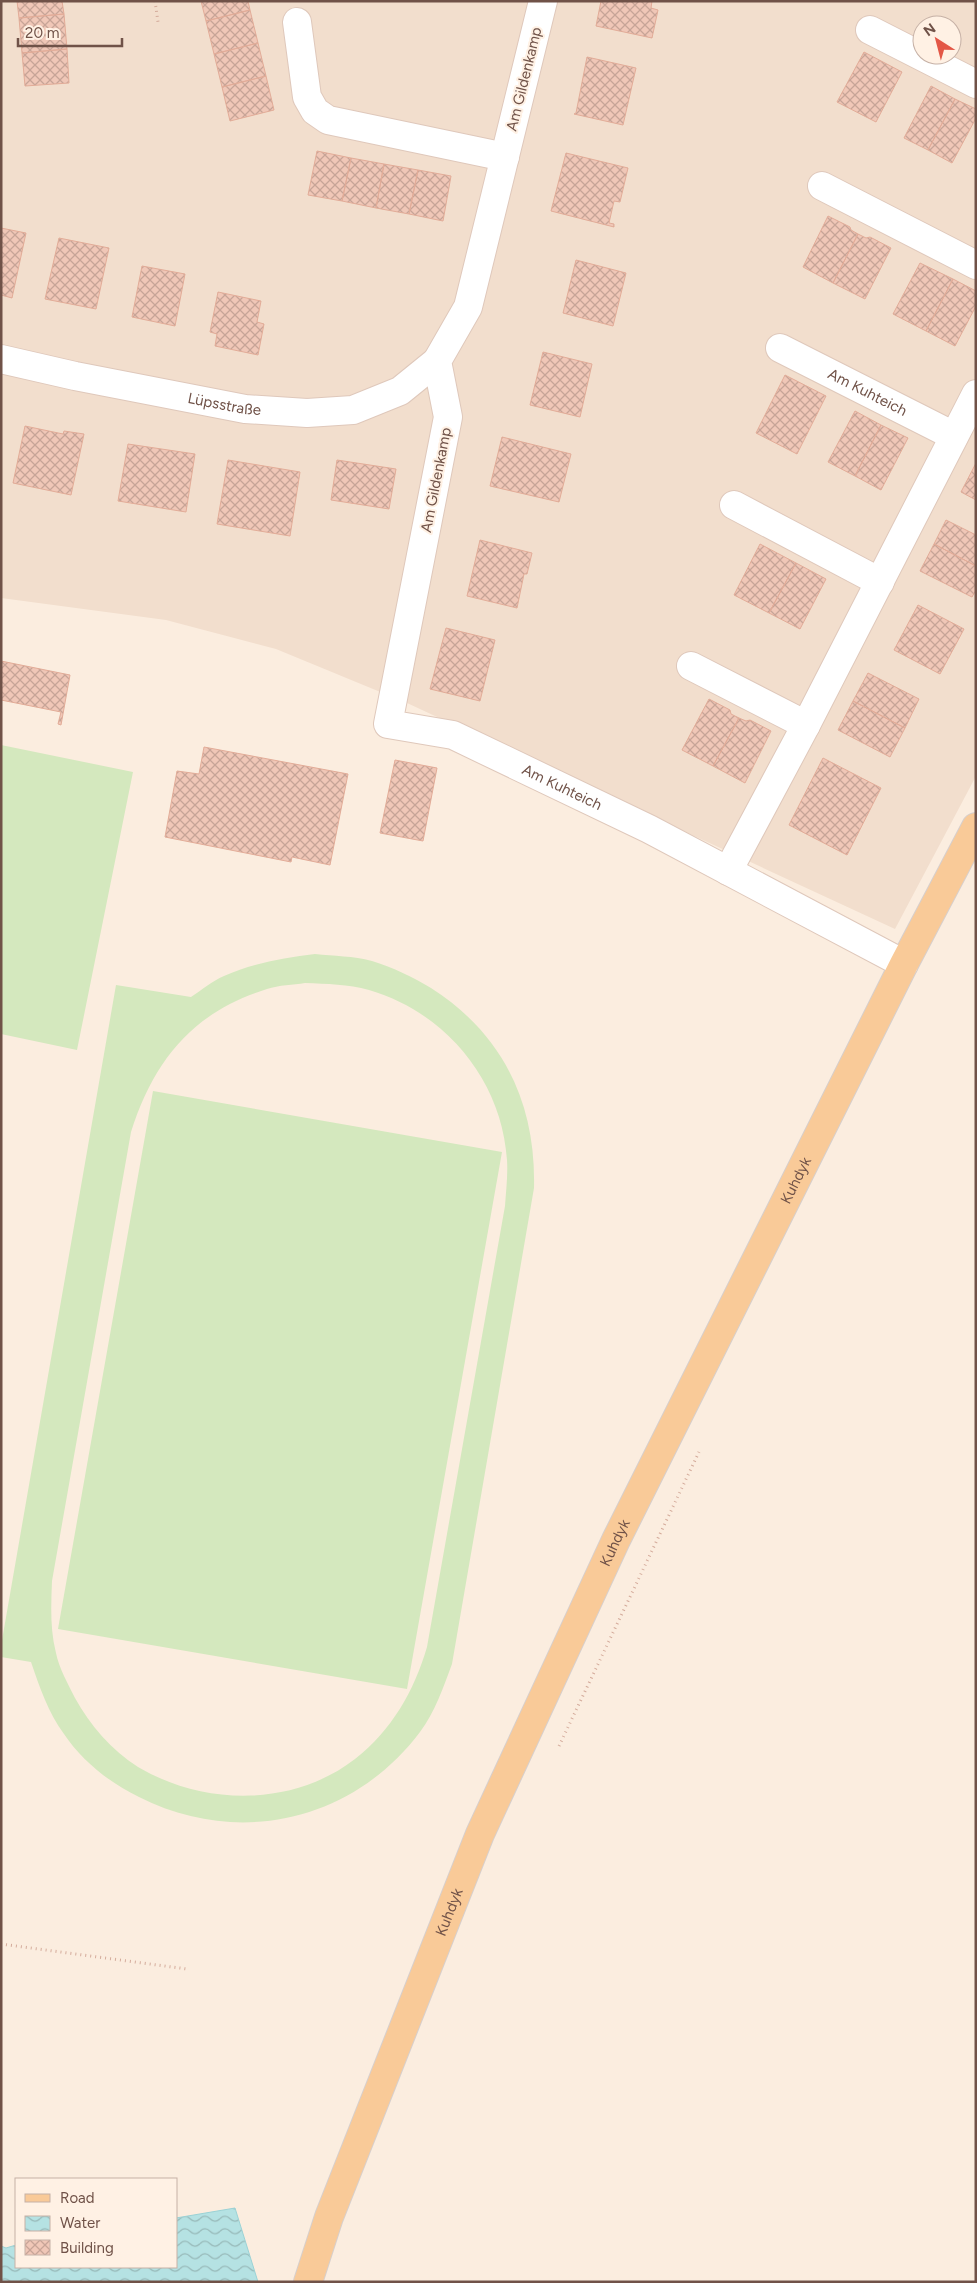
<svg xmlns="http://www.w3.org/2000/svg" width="977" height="2283" font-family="Figtree,sans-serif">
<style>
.residential{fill:#f2decd;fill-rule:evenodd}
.pitch{fill:#d4e8be;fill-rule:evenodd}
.water{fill:url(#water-waves);stroke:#9bd2d5}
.building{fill:url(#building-cross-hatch);stroke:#e2ac98}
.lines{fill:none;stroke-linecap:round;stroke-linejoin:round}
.minor-casing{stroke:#dfc8bb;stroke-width:30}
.major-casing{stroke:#d7cfcc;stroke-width:30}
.path{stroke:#d4ab9b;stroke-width:3;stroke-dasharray:1 4;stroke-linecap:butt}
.minor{stroke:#fff;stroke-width:28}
.major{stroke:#f9ca98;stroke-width:28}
.labels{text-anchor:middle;stroke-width:4;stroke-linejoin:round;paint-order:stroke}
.street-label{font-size:15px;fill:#705248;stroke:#fff1e4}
</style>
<defs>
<pattern id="water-waves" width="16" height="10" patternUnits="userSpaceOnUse" patternTransform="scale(1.25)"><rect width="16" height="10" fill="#b5e2e3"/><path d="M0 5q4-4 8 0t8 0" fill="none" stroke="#98baba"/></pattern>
<pattern id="building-cross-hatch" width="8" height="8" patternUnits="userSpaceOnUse" patternTransform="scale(1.25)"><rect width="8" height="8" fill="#f0c7b7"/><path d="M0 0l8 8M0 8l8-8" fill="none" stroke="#c7a497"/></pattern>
</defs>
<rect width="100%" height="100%" fill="#fbeddf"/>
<path class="residential" d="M1 1H976V776L895 929 407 703 276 649 166 620 1 598ZM922 25H952V55H922Z"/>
<path class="pitch" d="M1 745 133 772 77 1050 1 1034Z
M315 954C334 956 353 956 372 961 392 967 413 977 431 988 503 1034 536 1103 534 1188L452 1664C443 1688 435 1712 420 1732 352 1822 238 1847 139 1797 110 1783 82 1761 64 1734 48 1712 40 1688 31 1662L1 1657V1646L116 985 191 997C202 990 212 981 224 976 253 963 284 958 315 954ZM305 983C327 984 348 984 369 990 445 1012 502 1080 507 1160 508 1175 506 1191 505 1206L427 1647C414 1691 392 1730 355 1759 293 1807 204 1806 138 1767 111 1750 90 1725 75 1698 68 1684 59 1668 56 1653 50 1629 51 1606 52 1581L131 1132C154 1060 193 1012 267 989 279 985 293 985 305 983Z
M153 1091 502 1152 407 1689 58 1629Z"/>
<path class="water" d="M235 2208 258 2282H1V2246L6 2248 16 2245V2267H176V2218Z"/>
<path class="building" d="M17 1H62L64 14 19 18Z
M201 1H248L250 10 206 21Z
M601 1H652L651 8 658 10 652 38 596 26Z
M250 10 258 43 214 54 206 21Z
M64 14 67 49 22 53 19 18Z
M258 43 266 76 222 87 214 54Z
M67 49 69 83 25 86 22 53Z
M864 52 902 72 876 122 837 102Z
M587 57 636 68 623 125 574 114 576 113Z
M266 76 274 110 230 121 222 87Z
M931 86 955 99 928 150 904 138Z
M955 99 976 109V118L952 163 928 150Z
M317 151 351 158 342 201 308 195Z
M566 153 628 168 620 202 614 201 609 223 614 224V227L551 211Z
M351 158 384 164 376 208 342 201Z
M384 164 418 170 409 214 376 208Z
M418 170 451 176 443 221 409 214Z
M828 216 850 227 851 230 858 234 833 283 803 267Z
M1 228 26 233 12 298 1 295Z
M858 234 866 238 870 237 891 248 865 299 833 283Z
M59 238 109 248 96 309 45 299Z
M576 260 626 273 613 326 563 313Z
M920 263 953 279 926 331 893 314Z
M142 266 185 274 175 326 132 317Z
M953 279 976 291V306L955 346 926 331Z
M218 292 261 301 257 322 264 324 258 355 215 346 217 334 210 332Z
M543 352 592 364 580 417 530 405Z
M785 375 826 396 797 454 756 433Z
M855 411 881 425 855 476 828 462Z
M881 425 908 438 881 490 855 476Z
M25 426 63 434 64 431 84 434 71 495 13 483Z
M502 437 571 454 559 502 490 486Z
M128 444 195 454 186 512 118 501Z
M228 460 300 472 290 536 217 524Z
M337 460 396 469 389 509 331 500Z
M976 463V500L961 492Z
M946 520 976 535V566L934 544Z
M480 540 532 553 527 574H524L517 608 467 596Z
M760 544 796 563 769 613 734 595Z
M934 544 976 566V590L972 597 920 571Z
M796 563 826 579 800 629 769 613Z
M918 605 964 629 940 674 894 650Z
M446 628 495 640 480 701 430 689Z
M1 661 70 675 61 725 58 724 61 712 1 700Z
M868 673 919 699 905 728 853 701Z
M709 699 730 710 731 714 739 718 713 766 682 750Z
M853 701 905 728 890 757 838 730Z
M739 718 746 721 750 720 771 731 745 783 713 766Z
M204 747 348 774 330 865 292 857 291 862 165 837 177 771 199 774Z
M823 758 881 788 847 855 789 825Z
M395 760 437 768 423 841 380 833Z"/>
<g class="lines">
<g class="minor-casing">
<g id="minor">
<path id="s1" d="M543 1 468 307 437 361 448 417 388 724 453 735 649 829 904 964"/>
<path d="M297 22 307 97 315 111 328 120 505 157"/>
<path d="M870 30 976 84"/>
<path d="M822 186 976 265"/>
<path id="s2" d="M780 348 954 436"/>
<path id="s3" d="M1 359 75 376 245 409 307 413 353 410 400 391 437 361"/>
<path d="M734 505 880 582"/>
<path d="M691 666 806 725"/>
<path d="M728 871 806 725 976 394"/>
</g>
</g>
<g class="major-casing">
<g id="major">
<path id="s4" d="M308 2282 329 2217 480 1834 616 1540 904 964 976 827"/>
</g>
</g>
<path class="path" d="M155 1 158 22
M559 1746 699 1452
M1 1944 187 1969"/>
<use href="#minor" class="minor"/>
<use href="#major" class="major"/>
</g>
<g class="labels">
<g class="street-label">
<text transform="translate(524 79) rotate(-76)" y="5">Am Gildenkamp</text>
<text dy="5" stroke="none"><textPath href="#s2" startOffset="98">Am Kuhteich</textPath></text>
<text dy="5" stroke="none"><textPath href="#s3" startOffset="228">Lüpsstraße</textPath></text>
<text transform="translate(436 480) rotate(-79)" y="5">Am Gildenkamp</text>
<text dy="5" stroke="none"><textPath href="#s1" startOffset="934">Am Kuhteich</textPath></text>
<text dy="5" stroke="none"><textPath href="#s4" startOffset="1206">Kuhdyk</textPath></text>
<text dy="5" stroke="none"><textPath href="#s4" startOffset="801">Kuhdyk</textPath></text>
<text dy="5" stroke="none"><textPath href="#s4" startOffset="396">Kuhdyk</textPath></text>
</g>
</g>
<rect width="977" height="2283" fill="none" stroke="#705248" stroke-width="5"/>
<rect x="15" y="2178" width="162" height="90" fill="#fff1e4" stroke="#c6b1a6"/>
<rect x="25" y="2194" width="25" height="8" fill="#f9ca98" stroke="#c6b1a6"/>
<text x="60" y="2203" font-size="15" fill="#705248">Road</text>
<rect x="25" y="2216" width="25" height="15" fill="url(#water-waves)" stroke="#c6b1a6"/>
<text x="60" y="2228" font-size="15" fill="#705248">Water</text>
<rect x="25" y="2240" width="25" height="15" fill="url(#building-cross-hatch)" stroke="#c6b1a6"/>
<text x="60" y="2253" font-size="15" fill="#705248">Building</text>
<g transform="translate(937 40) rotate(324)"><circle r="24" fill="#fff1e4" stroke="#c6b1a6"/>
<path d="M0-4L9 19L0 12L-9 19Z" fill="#e35746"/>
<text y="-8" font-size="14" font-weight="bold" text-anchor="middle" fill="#705248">N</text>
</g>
<path d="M18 38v8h104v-8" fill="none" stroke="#705248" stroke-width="2.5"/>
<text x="25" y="38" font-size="15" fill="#705248" stroke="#fff1e4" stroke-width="4" paint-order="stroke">20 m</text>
</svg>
